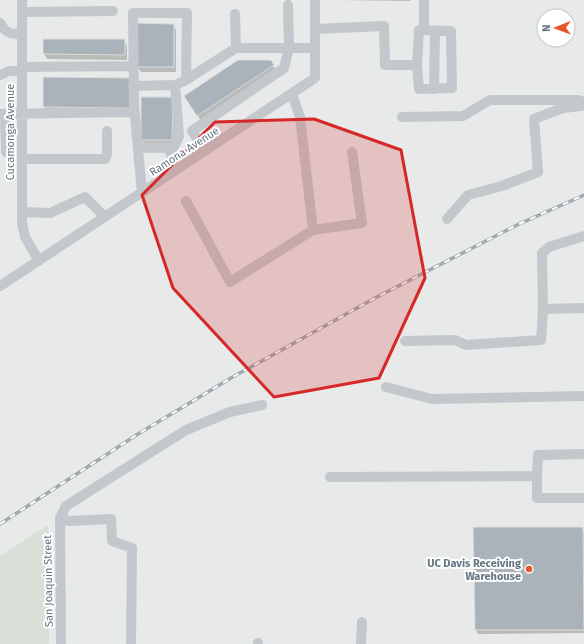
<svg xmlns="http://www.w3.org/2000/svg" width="584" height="644" font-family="'Fira Sans',sans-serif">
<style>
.built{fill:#e8e9e9;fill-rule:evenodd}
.green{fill:#dadfd7}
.shadow{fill:#0003}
.building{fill:#aab3b9;stroke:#dcdcda}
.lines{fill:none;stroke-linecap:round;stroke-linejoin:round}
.minor{stroke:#c3c8cc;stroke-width:10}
.rail-casing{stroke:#a2aab0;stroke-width:3.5}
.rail{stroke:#fff;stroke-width:2;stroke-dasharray:6;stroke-linecap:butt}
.marked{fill:#d62828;fill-opacity:0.2;stroke:#d62828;stroke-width:3;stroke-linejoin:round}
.poi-dot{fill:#e4572e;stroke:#fff;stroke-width:1.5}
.labels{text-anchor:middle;stroke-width:4;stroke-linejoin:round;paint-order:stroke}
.street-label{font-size:11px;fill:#657683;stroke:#fff}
.poi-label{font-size:11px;font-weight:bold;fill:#657683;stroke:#fff;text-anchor:end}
</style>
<rect width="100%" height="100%" fill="#fafaf8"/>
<path class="built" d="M0 0H584V644H0ZM544 16H568V40H544Z"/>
<path class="green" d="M48 525 49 644H0V556Z"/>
<path class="shadow" d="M337 0H410V1L338 0Z
M173 25 176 30V72H141L138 67Z
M124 40 127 46V60L47 59 44 54Z
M270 61 276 71 201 121 186 96Z
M44 78 132 113 47 112 44 107Z
M172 98 175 145H145L142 140Z
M582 528 584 532V633L478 634 476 630Z"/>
<path class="building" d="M137 23 174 24V67H137Z
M43 39H125V55L43 54Z
M238 60H271L274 65 197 116 184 96Z
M43 77 130 78V108L43 107Z
M141 97H173L172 140H141Z
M473 527H583L584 630H475Z"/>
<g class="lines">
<path class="minor" d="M22 0V223L25 237 39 261
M22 12 113 11
M235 14 236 48
M0 23C6 34 11 34 22 34
M315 29 384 26 385 65H417
M419 30 451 31 452 88 419 89 417 65Z
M424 30V0
M22 67 133 66
M0 75 9 71H22
M133 86 175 85 186 80 236 48H315
M434 89 435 31
M292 94 300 117 313 230 362 223 352 152
M0 114 130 112
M5 114 6 152
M402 117 463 116 490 100H578L584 102
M167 147 179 168
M138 148 174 147 179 136 175 85
M205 151 192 131 284 68 289 48 288 5
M22 159H105L107 155V131
M142 193 134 105 133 13H187L186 80
M186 201 230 282 313 230
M22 212 50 213 85 197 105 217
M447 219 468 195 502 186 538 172 534 119 563 108 581 106 584 103
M584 236 549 247 542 253 543 309 584 308
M0 286 315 78V0
M405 341 455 340 466 345 541 340 543 309
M386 387 432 399 584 396
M537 476 538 455 584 454
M330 477 537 476V498H584
M60 518 69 521 111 519 112 541 132 548 131 644
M61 644 60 518 66 506 186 430 230 412 262 405
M258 644V643
M361 644 362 622"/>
<g class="rail-casing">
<path id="rail" d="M0 524 138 434 231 378 375 298 519 224 584 195"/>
</g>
<use href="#rail" class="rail"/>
</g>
<path class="marked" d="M314 119 401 150 425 278 379 378 274 397 173 288 142 195 215 122Z"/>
<circle class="poi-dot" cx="529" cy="569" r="4"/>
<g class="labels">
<g class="street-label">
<text transform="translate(10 132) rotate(-90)" y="4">Cucamonga Avenue</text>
<text transform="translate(184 151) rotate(-33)" y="4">Ramona Avenue</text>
<text transform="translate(48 581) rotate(-91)" y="4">San Joaquin Street</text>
</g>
<g class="poi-label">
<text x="521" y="567">UC Davis Receiving<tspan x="521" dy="13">Warehouse</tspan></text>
</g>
</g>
<g transform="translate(556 28) rotate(269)"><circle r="19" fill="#ffffff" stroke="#c1c8cd"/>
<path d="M0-3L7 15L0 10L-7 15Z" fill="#e4572e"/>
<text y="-6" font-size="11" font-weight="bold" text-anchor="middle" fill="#657683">N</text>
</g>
</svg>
